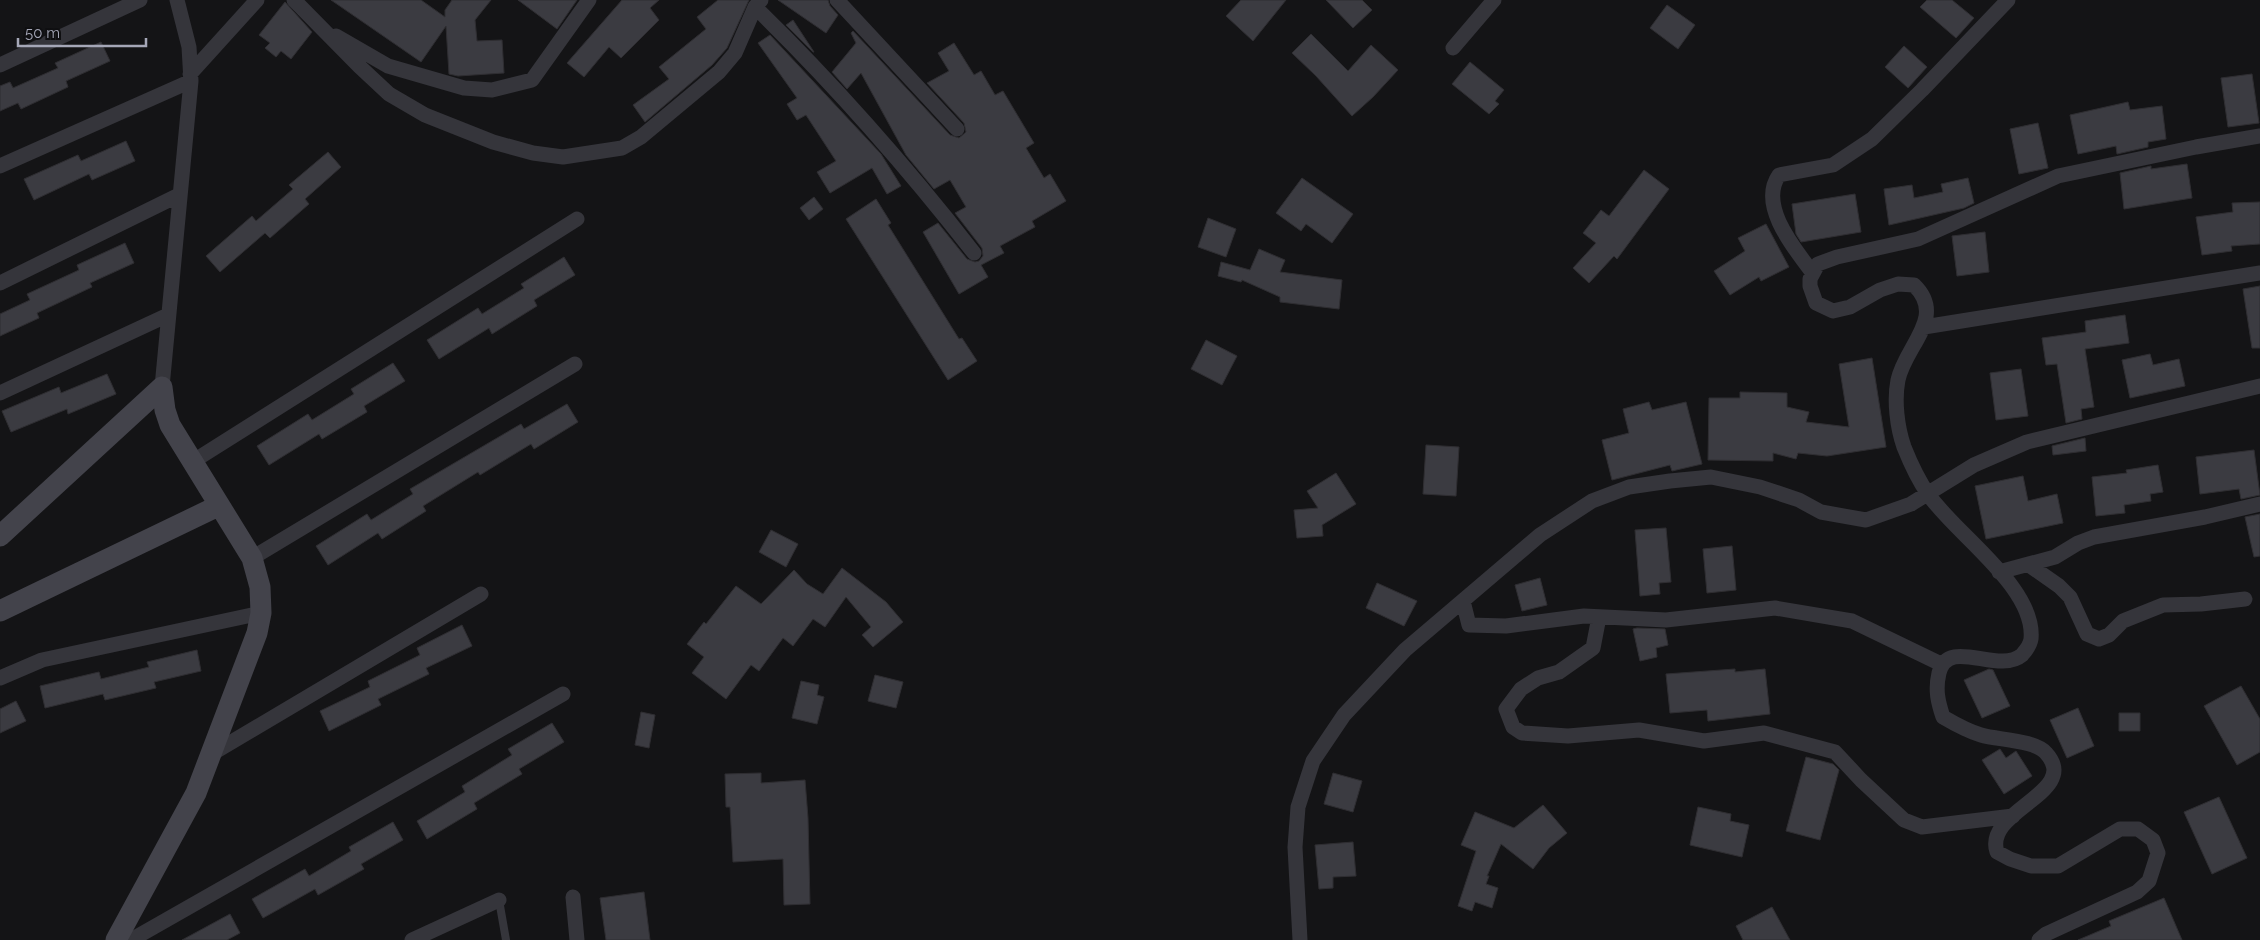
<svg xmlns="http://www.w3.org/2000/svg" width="2260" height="940" font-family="Raleway,sans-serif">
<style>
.building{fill:#3b3b41;stroke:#2f2e32}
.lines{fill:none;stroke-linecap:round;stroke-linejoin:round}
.lane{stroke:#35353b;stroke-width:8}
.street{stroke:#35353b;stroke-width:15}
.secondary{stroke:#43434b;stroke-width:21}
</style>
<rect width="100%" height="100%" fill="#141416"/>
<path class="building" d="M331 0H421L445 17V10L452 0H491L475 20 477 41 502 40 504 73 458 76 449 74 446 26 421 62Z
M518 0H577L557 29Z
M622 0H659L650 8 659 20 621 58 609 47 584 77 567 63Z
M718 0H749L727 48 712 65 645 122 633 105 669 79 659 67 706 29 697 17Z
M778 0H828L830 6 838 15 826 33Z
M1241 0H1286L1253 41 1226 16Z
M1326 0H1362L1372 10 1353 28Z
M1927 0H1952L1974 18 1956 38 1920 7Z
M285 2 312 32 291 59 281 51 276 57 265 48 270 43 259 35Z
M1667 5 1695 25 1678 49 1650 28Z
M793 20 814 52H813L786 25Z
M853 31 950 135 959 138 966 132 964 123 927 83 949 71 938 53 954 43 974 75 981 71 995 95 1003 91 1034 143 1026 148 1044 178 1050 174 1066 201 1032 221 1035 227 1000 246 1004 253 981 265 988 277 959 294 923 232 938 223 967 259 975 262 979 261 983 256 982 248 955 213 966 207 950 180 934 189 906 155 861 73 847 89 832 72 856 43 851 33Z
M1311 34 1348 71 1371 45 1398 70 1373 97 1352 116 1316 76 1292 53Z
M770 35 881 154 901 186 887 194 872 168 830 193 817 172 836 161 806 115 797 120 787 104 797 98 758 43Z
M101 42 110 61 66 81 68 87 21 109 18 103 0 111V86L10 82 13 88 58 68 55 63Z
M1904 46 1927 67 1908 88 1885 67Z
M1470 62 1504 90 1495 101 1499 104 1489 114 1452 84Z
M2252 74 2259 123 2228 127 2221 78Z
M2128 102 2130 110 2162 106 2166 139 2148 142V147L2117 154 2116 146 2078 154 2070 115Z
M2038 123 2048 168 2019 174 2010 129Z
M126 141 135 161 92 180 89 174 34 200 24 179 78 155 81 161Z
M328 152 341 167 305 199 309 204 270 238 265 233 220 272 206 256 252 216 256 221 293 189 289 185Z
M2187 164 2192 198 2124 209 2120 173 2151 166V169Z
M1644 170 1669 189 1617 259 1614 256 1589 283 1573 268 1596 243 1583 233 1601 210 1609 216Z
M1302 178 1353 214 1332 243 1306 224 1301 231 1276 213Z
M1968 178 1974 203 1964 208 1889 225 1884 189 1912 185 1914 198 1943 192 1941 184Z
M1855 194 1861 232 1801 242 1796 234 1792 204Z
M814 197 823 209 809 220 800 208Z
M876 199 891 223 888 225 959 339 962 338 977 361 948 380 846 219Z
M2260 202V244L2231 246 2232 251 2202 255 2196 217 2233 212 2232 203Z
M1208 218 1236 229 1226 257 1198 247Z
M1766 224 1789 267 1761 281 1759 277 1730 295 1714 271 1745 251 1738 238Z
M1985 232 1989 272 1957 276 1952 236Z
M125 243 134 263 90 283 92 287 37 313 39 318 0 336V314L30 300 27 294 79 270 77 265Z
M1259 249 1285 260 1280 272 1342 280 1339 309 1280 302V297L1242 280 1241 282 1218 276 1221 262 1250 270Z
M564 257 575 275 534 300 537 306 492 334 489 328 439 359 427 340 478 308 482 314 524 288 521 284Z
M2260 286V348H2252L2243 289Z
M2125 315 2129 343 2085 349 2094 407 2081 409 2082 419 2066 423 2057 364 2046 365 2042 338 2086 332 2085 321Z
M1206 340 1237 356 1222 385 1191 369Z
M2150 354 2153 365 2179 359 2185 386 2130 398 2122 360Z
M1872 358 1886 447 1827 456 1798 453 1796 459 1773 453V461L1708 460 1709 398H1740V392L1787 393V407L1809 412 1806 422 1849 427 1839 364Z
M393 363 405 381 364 406 367 412 322 439 319 434 269 465 257 446 308 414 312 420 354 394 351 389Z
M2021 369 2028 416 1996 420 1990 373Z
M107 374 116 394 68 414 67 409 11 432 2 411 59 387 61 393Z
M1649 402 1652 410 1686 402 1702 464 1672 471 1670 465 1612 480 1602 440 1629 433 1623 409Z
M567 404 578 422 534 449 531 444 480 475 478 472 423 506 426 511 382 539 378 533 328 565 316 546 367 514 371 520 413 494 410 489 521 424 524 429Z
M2085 438 2086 451 2053 455 2052 446Z
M1426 445 1459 447 1456 496 1423 494Z
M2254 450 2260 495 2241 499 2239 489 2200 494 2196 457Z
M2158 465 2163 492 2150 494 2151 501 2124 505 2125 513 2096 516 2092 477 2127 473 2126 470Z
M1336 473 1356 504 1322 525 1323 536 1297 538 1294 510 1318 508 1307 491Z
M2023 476 2028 501 2057 494 2063 523 1986 539 1975 486Z
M2260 514V556L2254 557 2245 517Z
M1666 528 1671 582 1659 583 1660 594 1640 596 1635 530Z
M771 530 798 544 786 567 759 552Z
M1732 546 1736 590 1707 593 1703 549Z
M842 568 886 602 903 622 873 647 862 635 871 627 846 597 825 627 813 619 793 646 783 638 759 671 751 665 726 699 692 673 704 657 687 644 704 622 706 624 736 586 761 604 794 570 807 584 823 594Z
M1540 578 1547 605 1522 611 1515 585Z
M1377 583 1417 601 1404 626 1366 608Z
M462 625 472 646 426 668 429 674 378 699 381 705 329 731 320 711 370 687 368 681 420 655 417 648Z
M1637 628 1665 629 1668 645 1656 648 1657 657 1640 661 1633 629Z
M197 650 201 671 154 682 156 688 105 700 103 694 45 708 40 686 99 672 101 679 149 667 147 662Z
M1735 669V672L1765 669 1770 714 1708 721 1707 710 1670 713 1666 674Z
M1989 669 1993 670 2010 706 1982 718 1964 680Z
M875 675 903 682 896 708 868 701Z
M801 681 819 685 817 695 824 697 817 724 792 718Z
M2241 686 2260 719V752L2237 765 2204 706Z
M16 701 26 721 0 733V709Z
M2078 708 2094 746 2067 758 2050 720Z
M641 712 655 715 649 748 635 745Z
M2119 713H2140V731H2119Z
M552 723 564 742 519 769 522 774 474 803 477 809 427 839 417 821 465 792 462 786 512 755 508 749Z
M2000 749 2006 758 2016 751 2032 776 2004 794 1982 760Z
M1806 757 1833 764 1839 770 1820 840 1786 831Z
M761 773V783L805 780 808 818 810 904 784 905 783 859 733 862 730 807H726L725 774Z
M1333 773 1362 781 1353 812 1324 804Z
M2219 797 2247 858 2212 874 2184 812Z
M1543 805 1567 833 1549 848 1533 869 1501 844 1487 876H1489L1486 884 1498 888 1492 908 1475 902 1472 911 1458 906 1476 851 1461 845 1475 812 1514 828Z
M1698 807 1731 814 1730 821 1749 825 1742 857 1690 845Z
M393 822 403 840 361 864 364 869 318 895 315 889 263 918 252 899 305 869 309 876 351 851 349 847Z
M1353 842 1356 876 1333 877V888L1319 889 1315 845Z
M644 892 650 940H606L600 898Z
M2164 898 2182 940H2078L2111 926 2109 921Z
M1772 907 1790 940H1743L1736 926Z
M230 914 240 933 227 940H182Z"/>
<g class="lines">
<path class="lane" d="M499 900 506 940"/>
<path class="street" d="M294 0 359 66 389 94 425 115 493 142 533 153 563 157 622 148 641 137 719 72 735 53 755 7 761 0
M837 0 957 129
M755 7C834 84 906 166 974 253
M336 36 388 66 464 88 492 90 532 80 589 0
M1453 48 1494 0
M0 65 140 0
M190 74 257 0
M0 166 191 81
M1812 272C1794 248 1758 205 1779 175L1833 165 1872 139 1922 90 2008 0
M0 283 179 195
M1924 327 2260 273
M162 387 191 81 189 47 177 0
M0 393 168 315
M192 462 577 219
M252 558 575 364
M2029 565 2059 586 2070 597 2087 634 2099 639 2109 635 2123 621 2163 605 2201 604 2245 599
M1999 572 2055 557 2078 543 2094 537 2205 517 2260 504
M1463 601 1469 625 1506 626 1584 616 1666 620 1775 608 1852 621 1941 664
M1599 617 1593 648 1559 672 1538 678 1521 689 1506 709 1513 727 1522 733 1568 736 1639 730 1704 741 1764 733 1835 752 1861 780 1904 820 1922 827 2013 816
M0 678 42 660 261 613
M213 753 481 594
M573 897 577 940
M131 940 563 694
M412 940 499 900
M1300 940 1295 847 1298 807 1313 761 1344 715 1405 650 1540 535 1592 501 1629 487 1670 481 1711 477 1760 487 1799 500 1821 512 1866 520 1911 504 1974 465 2027 442 2260 386
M2039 940 2046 934 2137 892 2149 881 2158 853 2153 840 2138 829H2120L2058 866H2031L2010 859 1997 852C1983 810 2082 793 2046 753 2035 740 1998 740 1981 735 1967 731 1955 724 1943 717 1938 702 1935 690 1939 673 1948 636 1998 675 2022 655 2026 650 2030 646 2031 639 2036 587 1955 534 1928 494 1919 481 1910 462 1904 447 1897 427 1894 400 1898 380 1905 346 1947 317 1914 285L1898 284 1880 290 1850 307 1833 311 1816 303 1810 286V279L1818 264 1837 257 1918 239 2058 176 2196 147 2260 136"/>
<path class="secondary" d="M0 536 162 387
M0 611 218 506
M116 940 196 793 257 633 261 613 260 587 252 558 170 425 165 410 162 387"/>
</g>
<path d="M18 38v8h128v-8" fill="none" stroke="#a5a7b7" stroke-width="2.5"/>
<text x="25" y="38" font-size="15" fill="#a5a7b7" stroke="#0f0f11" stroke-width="4" paint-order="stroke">50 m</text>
</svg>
